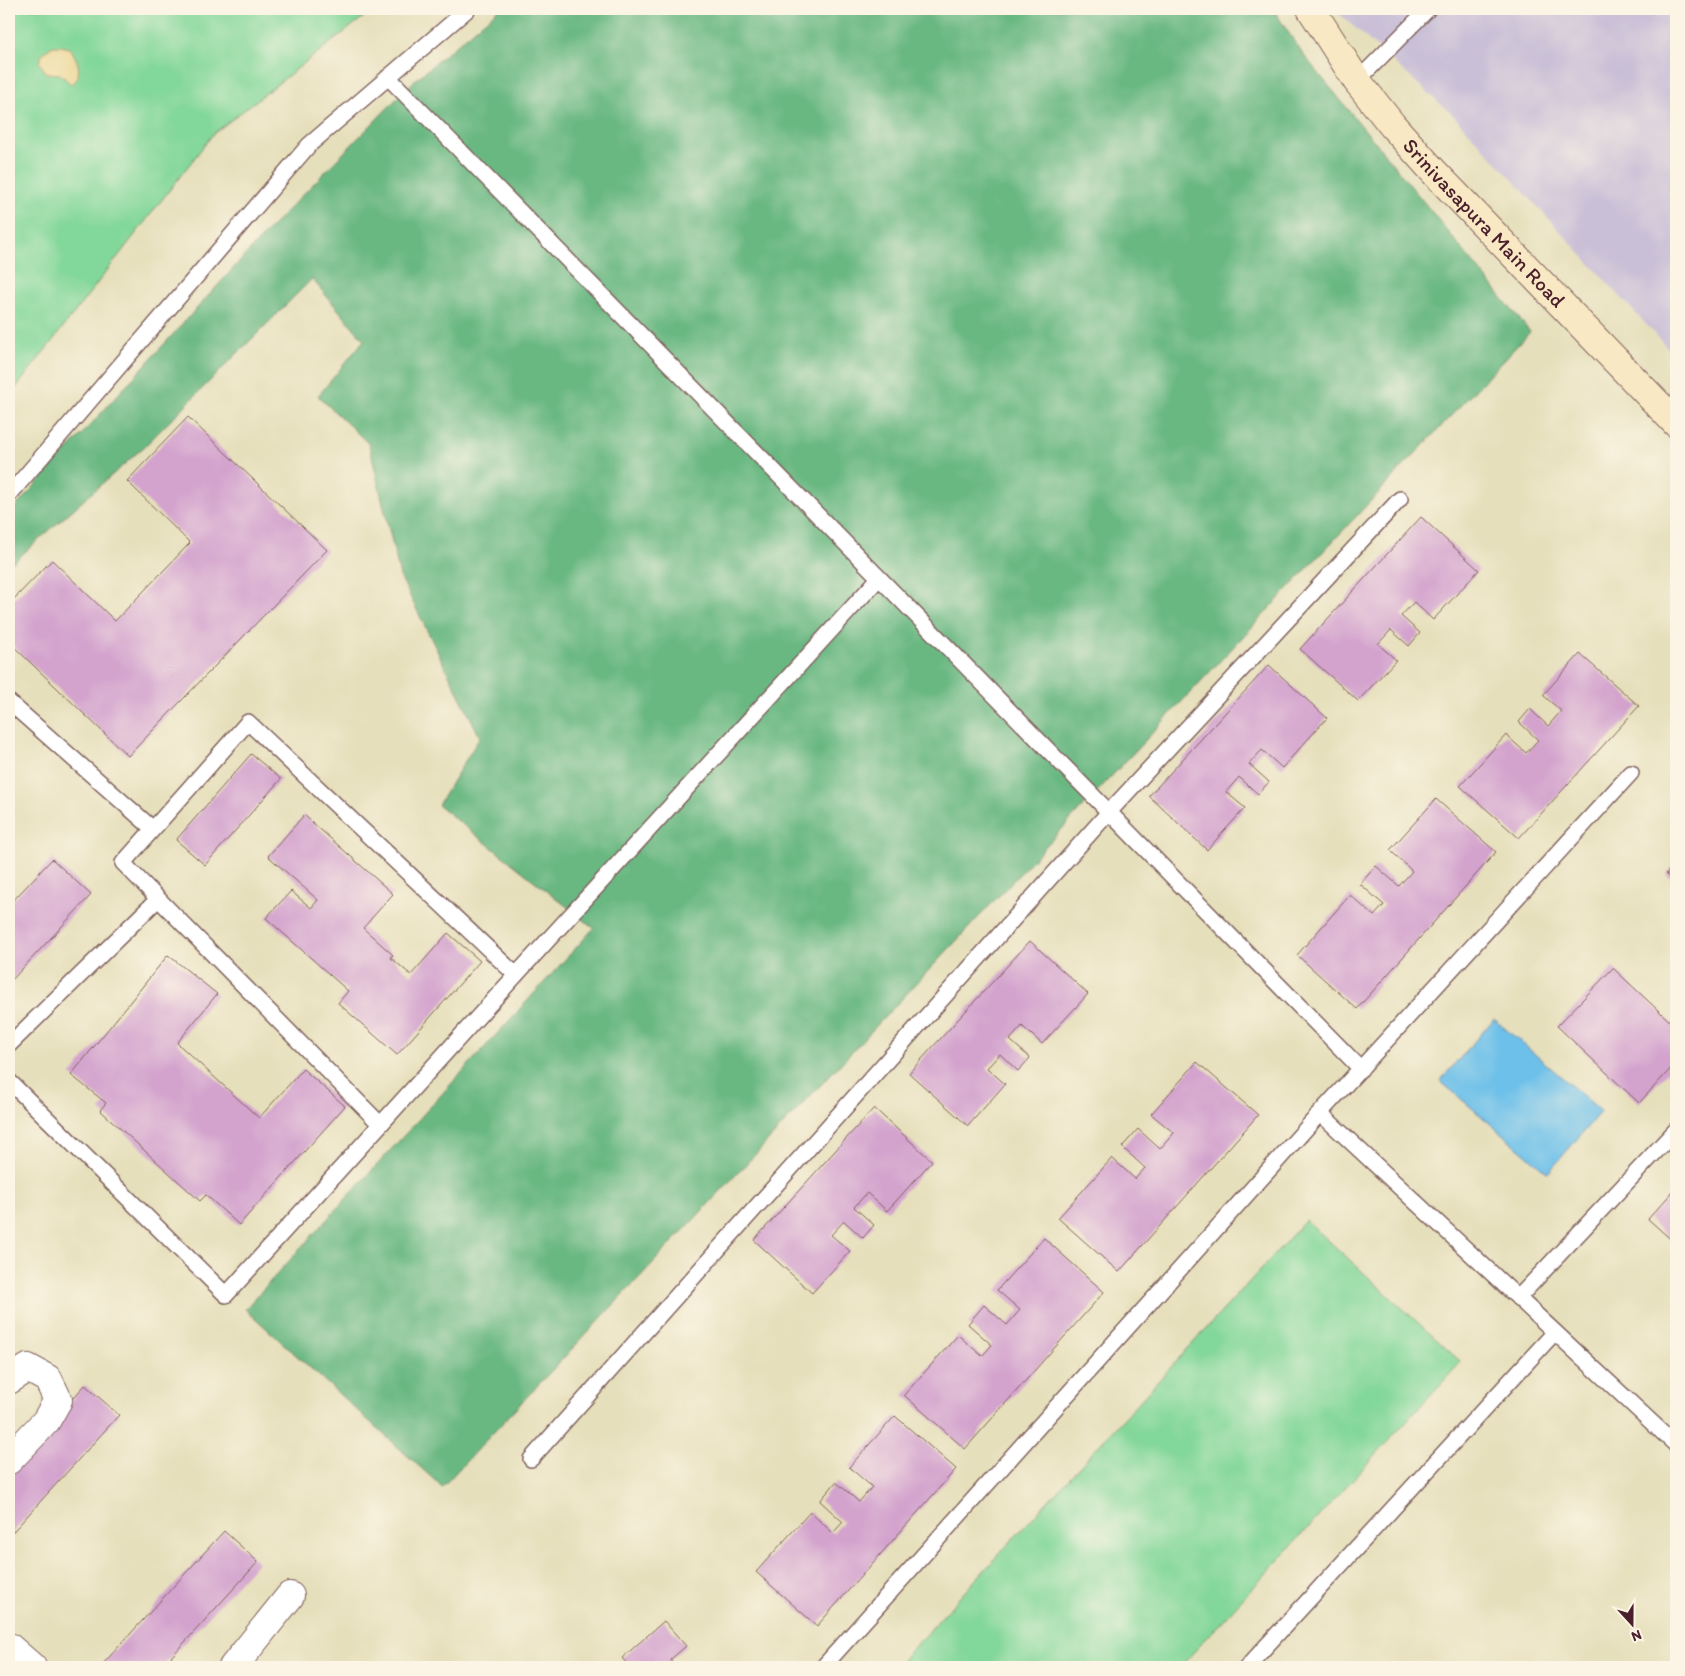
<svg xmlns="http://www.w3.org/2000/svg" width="1685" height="1676" font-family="Itim,sans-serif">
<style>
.industrial{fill:#c9bfd7}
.green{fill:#82d79a;stroke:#667b62}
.forest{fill:#69b882;stroke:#5a6c56}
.sand{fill:#eeda9e;stroke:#9c7c64}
.water{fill:#6cc0e9;stroke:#5b708a}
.building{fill:#d3a3ce}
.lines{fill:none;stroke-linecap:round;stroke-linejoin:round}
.lane-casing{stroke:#81625d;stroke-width:18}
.street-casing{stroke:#81625d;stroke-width:30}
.secondary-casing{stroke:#81625d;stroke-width:30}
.lane{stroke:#fff;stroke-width:15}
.street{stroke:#fff;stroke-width:28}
.secondary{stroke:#f8e8c3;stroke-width:28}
.labels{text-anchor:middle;stroke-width:4;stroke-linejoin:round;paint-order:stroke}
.street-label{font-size:21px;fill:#4a1f2b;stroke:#fcf5e5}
</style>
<rect width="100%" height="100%" fill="#fcf5e5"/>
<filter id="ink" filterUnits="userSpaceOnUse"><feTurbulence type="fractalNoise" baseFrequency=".02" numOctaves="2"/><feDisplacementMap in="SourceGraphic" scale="10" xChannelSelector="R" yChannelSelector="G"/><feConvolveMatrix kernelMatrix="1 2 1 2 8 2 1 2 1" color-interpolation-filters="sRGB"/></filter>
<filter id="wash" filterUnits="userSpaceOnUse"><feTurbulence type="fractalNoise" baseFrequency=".0096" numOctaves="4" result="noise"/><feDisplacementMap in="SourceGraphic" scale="20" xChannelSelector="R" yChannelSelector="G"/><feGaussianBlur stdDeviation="1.12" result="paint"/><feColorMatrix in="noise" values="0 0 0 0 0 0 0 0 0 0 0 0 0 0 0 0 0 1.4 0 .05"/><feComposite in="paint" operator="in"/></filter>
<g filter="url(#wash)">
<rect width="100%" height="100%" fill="#e6dfbb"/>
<path class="industrial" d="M1334 9H1676V357L1453 115Z"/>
<path class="green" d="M9 9H374L213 134 9 397Z
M1306 1220 1461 1362 1180 1667H910L902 1660Z"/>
<path class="forest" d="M499 9H1273L1302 53 1530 332 442 1487 245 1309 594 928 438 805 480 737 400 576 369 444 318 396 364 340 312 279 145 446 9 566V514L272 226 415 80Z"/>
<path class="sand" d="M53 46H61L71 49C77 60 81 67 77 79L71 84 60 74 46 73 39 62 43 53Z"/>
<path class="water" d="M1494 1019 1601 1111 1548 1173 1440 1081Z"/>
<g id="blocks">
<path class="building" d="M188 417 327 550 128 756 9 642V604L52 560 115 621 190 543 127 481Z
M1421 517 1479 570 1433 620 1414 602 1401 616 1420 633 1409 646 1391 630 1378 644 1396 660 1358 701 1300 649Z
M1580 654 1639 706 1519 838 1460 786 1506 735 1526 753 1538 740 1519 722 1530 709 1548 726 1561 711 1543 695Z
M1269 665 1327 718 1282 768 1262 750 1249 764 1269 782 1258 794 1239 777 1226 792 1245 808 1207 850 1149 796Z
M251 754 281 779 205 865 176 840Z
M1436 799 1496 852 1357 1009 1297 955 1350 895 1374 916 1384 905 1360 884 1376 866 1399 886 1412 871 1390 850Z
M304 815 393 894 363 928 393 955 390 957 411 975 448 933 480 961 397 1055 338 1003 348 991 266 918 291 891 311 908 318 900 268 856Z
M52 859 91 895 9 983V905Z
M1676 862V882L1666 874Z
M1030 941 1088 994 1042 1044 1022 1026 1010 1040 1030 1058 1018 1071 1000 1054 987 1068 1005 1084 968 1126 909 1073Z
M168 955 217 994 177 1043 259 1118 303 1069 345 1106 239 1225 206 1195 200 1201 100 1110 106 1103 71 1075Z
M1613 968 1676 1027V1063L1639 1103 1557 1026Z
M1197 1062 1258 1115 1119 1272 1058 1218 1112 1158 1135 1179 1145 1168 1122 1147 1138 1129 1160 1149 1174 1133 1151 1114Z
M874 1108 932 1161 887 1211 867 1193 854 1207 874 1225 863 1238 844 1221 831 1235 850 1251 812 1293 754 1240Z
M1676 1188V1244L1648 1219Z
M1044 1238 1104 1292 965 1449 904 1395 958 1335 982 1356 992 1345 968 1324 984 1305 1007 1325 1020 1310 997 1290Z
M85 1385 119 1415 9 1536V1468Z
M895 1416 956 1469 817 1626 756 1572 810 1512 833 1533 843 1522 820 1501 836 1482 859 1502 872 1487 849 1467Z
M224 1531 258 1562 162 1667H103L101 1666Z
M664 1621 686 1646 670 1660 676 1667H630L622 1658Z"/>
</g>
</g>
<g filter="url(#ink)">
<use href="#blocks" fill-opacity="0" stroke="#81625d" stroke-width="1"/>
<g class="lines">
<g class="lane-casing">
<path id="lane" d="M388 77 1361 1069
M1357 81 1428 9
M9 495 309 145 468 9
M9 702 153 829
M516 975 879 578
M9 1045 158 899
M9 1081 226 1295 516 975 248 722 123 863 380 1124
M1320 1113 1631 773
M1518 1298 1676 1130
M531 1459 1109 812 1400 499
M823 1667 1320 1113 1676 1445
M1247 1667 1555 1332"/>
</g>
<g class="street-casing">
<path id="street" d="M9 1380 28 1368 48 1379 58 1400 46 1421 9 1460
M9 1647 32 1667
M233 1667 290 1596"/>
</g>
<g class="secondary-casing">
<g id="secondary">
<path id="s1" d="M1311 9 1357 81 1393 126 1435 173 1676 423"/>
</g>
</g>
<use href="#lane" class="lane"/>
<use href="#street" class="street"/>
<use href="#secondary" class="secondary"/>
</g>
</g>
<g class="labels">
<g class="street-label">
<text dy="7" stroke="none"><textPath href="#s1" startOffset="276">Srinivasapura Main Road</textPath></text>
</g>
</g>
<rect width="1685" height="1676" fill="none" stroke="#fcf5e5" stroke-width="30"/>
<g transform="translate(1632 1624) rotate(159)" stroke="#fcf5e5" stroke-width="4" paint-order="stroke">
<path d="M0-4L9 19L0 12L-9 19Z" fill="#4a1f2b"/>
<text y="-8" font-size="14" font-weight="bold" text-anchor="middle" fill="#4a1f2b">N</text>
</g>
</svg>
